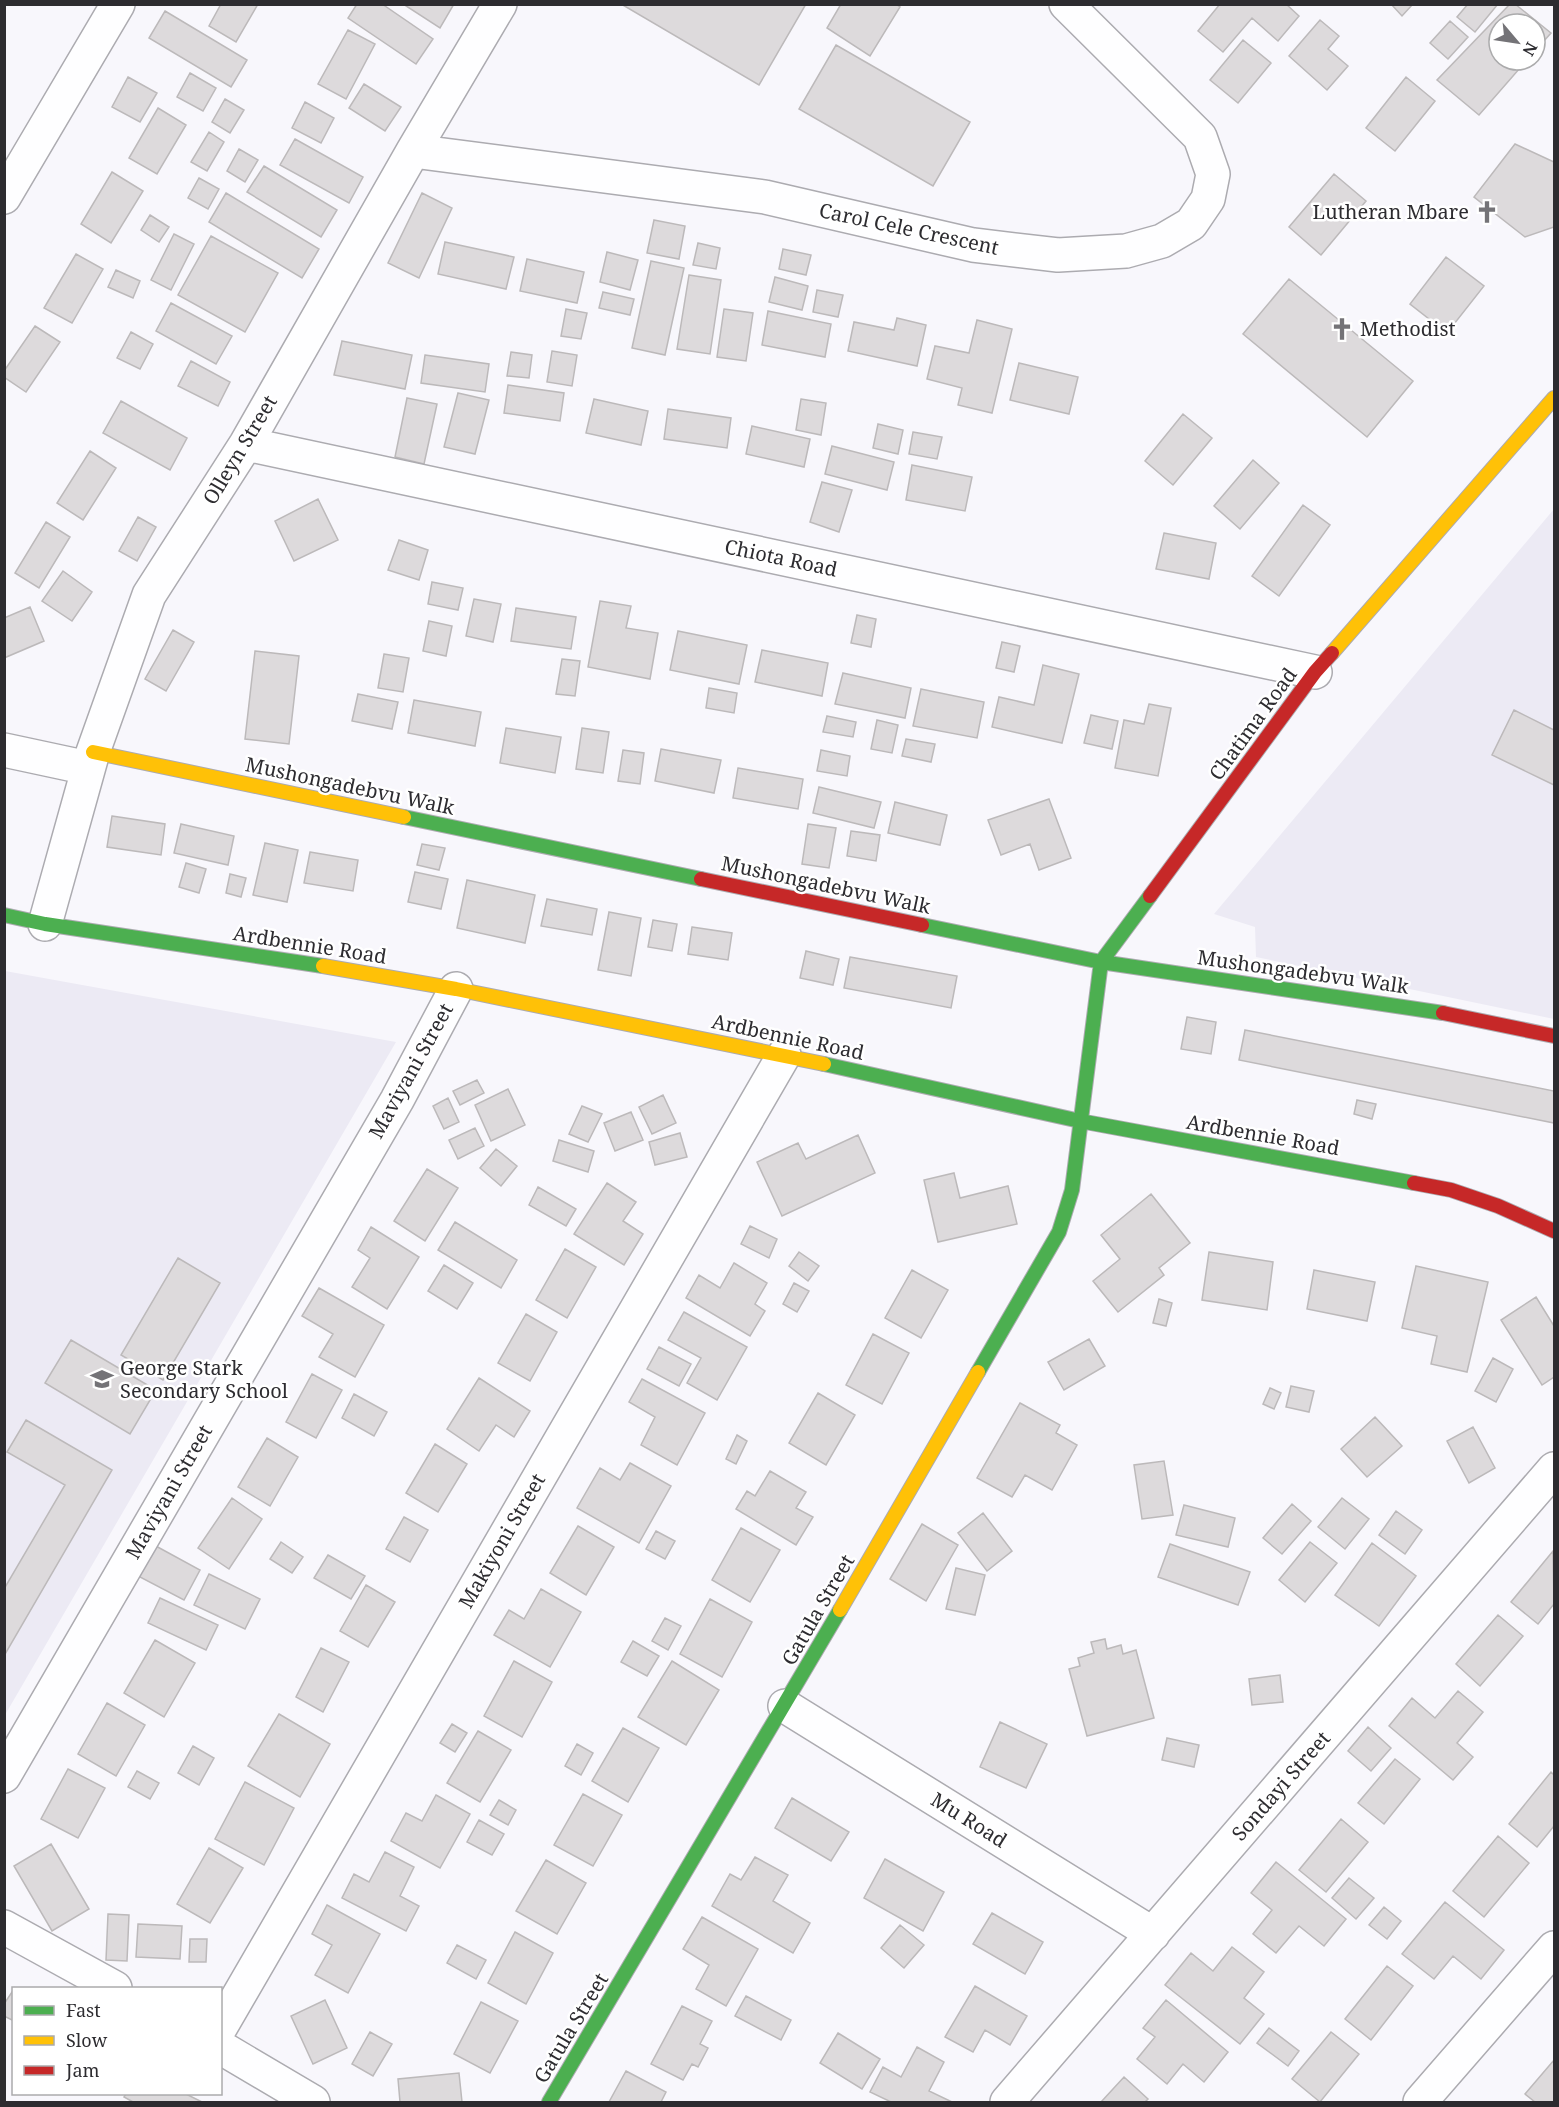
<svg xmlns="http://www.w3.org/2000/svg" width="1559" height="2107" font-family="'Noto Serif',serif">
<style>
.built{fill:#eceaf4}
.building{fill:#dddadc;stroke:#bcb9ba;stroke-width:1.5}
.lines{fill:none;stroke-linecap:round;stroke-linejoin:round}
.street-casing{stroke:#acabb0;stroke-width:36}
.fast-casing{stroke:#acabb0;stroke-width:16}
.slow-casing{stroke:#acabb0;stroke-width:16}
.jam-casing{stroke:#acabb0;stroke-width:16}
.street{stroke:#fefeff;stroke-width:33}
.fast{stroke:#4caf50;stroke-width:14}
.slow{stroke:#ffc107;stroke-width:14}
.jam{stroke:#c62828;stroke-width:14}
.labels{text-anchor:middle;stroke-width:5;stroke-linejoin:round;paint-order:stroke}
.poi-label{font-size:20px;fill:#2d2c30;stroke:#fff;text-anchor:start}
.street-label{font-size:20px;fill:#2d2c30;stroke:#fff}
</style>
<rect width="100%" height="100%" fill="#f8f7fc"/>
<path class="built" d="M1554 509V1019L1256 957 1255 927 1214 914Z
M5 971 396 1042 5 1715Z"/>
<path class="building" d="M221 4H258L236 42 209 26Z
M357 4H382L433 39 416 64 348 18Z
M403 4H454L440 28Z
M621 4H806L759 85Z
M841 4H896L900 7 870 56 827 28Z
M1220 4H1286L1299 16 1278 41 1252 18 1223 52 1198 31Z
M1391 4H1413L1402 16Z
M1468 4H1498L1475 32 1457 17Z
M1510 4H1515L1551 33 1535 51V24H1499V60H1527L1479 115 1437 80Z
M165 11 247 60 231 87 149 38Z
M1320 20 1339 36 1328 49 1348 66 1327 90 1289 56Z
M1450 21 1468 37 1448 59 1430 43Z
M348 30 375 44 346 99 318 84Z
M1243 40 1271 63 1238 103 1210 80Z
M836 45 970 122 933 186 799 109Z
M190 73 216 88 203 111 177 97Z
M128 77 157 93 140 122 112 107Z
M1406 77 1435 101 1395 151 1366 128Z
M364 84 401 107 385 131 349 108Z
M225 99 244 110 230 133 212 122Z
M305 102 334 118 321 143 292 128Z
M158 108 186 125 157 174 129 158Z
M209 132 224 142 207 171 191 162Z
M295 139 363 177 349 203 280 165Z
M1515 144 1554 162V227L1525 237 1474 197Z
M239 149 258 160 245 182 227 171Z
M264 166 337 210 321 237 247 192Z
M112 172 143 191 111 243 81 224Z
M1334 174 1366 201 1321 255 1289 227Z
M199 178 219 189 208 209 188 198Z
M226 193 319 249 302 278 209 222Z
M422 193 452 208 419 278 388 263Z
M150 215 169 227 159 242 141 230Z
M654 220 685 226 679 259 647 253Z
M174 234 194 244 171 290 151 280Z
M211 236 278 273 245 332 178 295Z
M445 242 514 257 506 289 438 274Z
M698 243 720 248 716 269 693 265Z
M783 249 811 255 806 275 779 269Z
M607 252 638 260 630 290 600 282Z
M76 254 103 269 72 323 44 308Z
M1446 257 1484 286 1447 333 1410 304Z
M527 259 584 272 577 303 520 291Z
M651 261 684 268 665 355 632 348Z
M116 270 140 281 133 298 108 287Z
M689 275 721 280 710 354 677 349Z
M775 277 808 286 802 310 769 302Z
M1289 279 1413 381 1367 437 1243 334Z
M817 290 843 295 838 317 813 312Z
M603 292 634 299 630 315 599 308Z
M171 303 232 336 216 364 156 331Z
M566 309 587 313 581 339 561 336Z
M724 309 753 313 746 361 717 357Z
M768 311 831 324 825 357 762 345Z
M897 318 926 325 917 366 848 351 854 322 894 330Z
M977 320 1012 329 992 413 958 405 962 388 927 379 935 346 969 353Z
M35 326 60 342 26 392 4 377V371Z
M131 332 153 344 140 369 117 358Z
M342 341 412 355 405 389 334 375Z
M552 351 577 355 572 386 547 382Z
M511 352 532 355 529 378 507 376Z
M425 355 489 364 485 392 421 383Z
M191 361 230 382 218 406 178 386Z
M1019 363 1078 377 1069 414 1010 400Z
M508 385 564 393 560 421 504 413Z
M458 393 489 400 475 454 444 447Z
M407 398 437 404 424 464 395 457Z
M594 399 648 411 641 445 586 433Z
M801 399 826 403 821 435 796 430Z
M121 401 187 438 170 470 103 433Z
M668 409 731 418 727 448 664 439Z
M1183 414 1212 438 1173 485 1145 461Z
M878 424 903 430 898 454 873 448Z
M752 426 810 439 804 467 746 454Z
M913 432 942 437 937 459 909 454Z
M832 446 894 462 887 490 825 474Z
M90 451 116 468 83 520 57 503Z
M1253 460 1279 483 1240 529 1214 506Z
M912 465 972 477 965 511 906 500Z
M822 482 852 490 839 532 810 522Z
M318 499 338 540 294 561 275 521Z
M1303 505 1330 525 1279 596 1252 576Z
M138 517 156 527 137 561 119 551Z
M46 522 70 537 39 588 15 573Z
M1164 533 1216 543 1209 579 1156 569Z
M399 540 428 550 419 580 388 570Z
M63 571 92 592 72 621 42 601Z
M432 582 463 588 458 610 428 604Z
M474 599 501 604 493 642 466 636Z
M600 601 631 606 626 628 658 633 650 679 588 667Z
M30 607 44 641 4 658V618Z
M516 608 576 617 571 649 511 641Z
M857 615 876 619 871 647 851 643Z
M429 621 452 626 446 656 423 651Z
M173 630 194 642 166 691 145 679Z
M678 631 747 645 739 684 670 670Z
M1002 642 1020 646 1014 672 996 668Z
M762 650 828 663 822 696 755 682Z
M255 651 299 656 289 744 245 739Z
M384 654 409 658 403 692 378 688Z
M562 659 580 661 575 696 556 694Z
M1043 665 1079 674 1062 743 992 727 999 697 1034 705Z
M843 673 911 688 905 718 835 704Z
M709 688 737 693 734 713 706 708Z
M921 689 984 702 977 738 913 726Z
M358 694 398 702 392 729 352 721Z
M414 700 481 712 475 746 408 733Z
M1149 704 1171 708 1158 776 1115 768 1124 720 1144 724Z
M1514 710 1554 730V785L1492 755Z
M1091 715 1118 721 1112 749 1084 743Z
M827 716 856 722 853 737 823 732Z
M877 720 898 725 892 753 871 749Z
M506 728 561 737 555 773 500 763Z
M582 728 609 732 603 773 576 769Z
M906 739 935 744 931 762 902 756Z
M661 749 721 760 714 793 655 781Z
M623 750 644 753 640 784 618 781Z
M821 750 850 756 847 776 817 771Z
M738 768 803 779 798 809 733 798Z
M819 787 881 802 874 828 813 813Z
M1049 799 1071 858 1039 870 1030 844 1001 855 988 820Z
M895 802 947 815 940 845 888 833Z
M112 816 165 824 161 855 107 847Z
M181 824 234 836 228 865 174 853Z
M808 824 836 828 829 868 802 864Z
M851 831 880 835 876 861 847 856Z
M265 843 298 850 287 902 253 895Z
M422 844 445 848 439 870 417 865Z
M310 852 358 860 353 891 304 883Z
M186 863 206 869 199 893 179 887Z
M415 872 448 879 441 909 408 902Z
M230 874 246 878 241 897 226 893Z
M467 880 535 895 525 943 457 928Z
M547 899 597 909 592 935 541 926Z
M609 912 641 918 631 976 598 970Z
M653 920 677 924 672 951 648 947Z
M692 927 732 933 728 960 688 954Z
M806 951 839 959 833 985 800 978Z
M850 957 957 976 951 1008 844 988Z
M1187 1017 1216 1022 1211 1054 1181 1049Z
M1245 1030 1554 1091V1123L1239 1060Z
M477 1080 484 1093 460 1105 453 1091Z
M508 1089 525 1125 491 1141 475 1105Z
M663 1095 676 1123 652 1134 639 1107Z
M448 1098 459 1122 444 1129 433 1106Z
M1357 1100 1376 1104 1372 1119 1354 1114Z
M582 1106 602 1114 588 1142 569 1134Z
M631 1112 643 1140 615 1151 604 1123Z
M475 1128 484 1146 458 1159 449 1140Z
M680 1133 687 1157 655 1165 649 1142Z
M858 1135 875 1173 782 1216 757 1162 798 1143 806 1159Z
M559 1140 594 1151 588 1172 553 1161Z
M496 1149 517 1166 501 1186 480 1168Z
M427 1169 458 1188 425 1241 394 1221Z
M954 1173 960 1198 1008 1186 1017 1224 938 1242 924 1180Z
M607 1183 636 1202 623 1221 643 1234 624 1265 574 1234Z
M538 1187 576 1209 566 1226 529 1205Z
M1151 1194 1190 1243 1159 1268 1164 1275 1118 1312 1093 1281 1120 1259 1101 1235Z
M455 1222 517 1260 501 1288 438 1250Z
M750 1226 777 1239 769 1258 741 1244Z
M371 1227 419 1257 387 1309 352 1287 370 1258 358 1250Z
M565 1249 596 1267 567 1318 536 1300Z
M799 1252 819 1266 808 1281 789 1266Z
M1209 1252 1273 1262 1267 1310 1202 1300Z
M178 1258 220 1283 163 1380 121 1355Z
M734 1263 767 1283 755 1304 765 1311 750 1336 686 1298 699 1275 720 1288Z
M444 1265 473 1283 457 1309 428 1291Z
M1416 1266 1488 1282 1467 1372 1431 1364 1437 1336 1402 1328Z
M912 1270 948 1290 921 1338 885 1318Z
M1314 1270 1375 1282 1367 1321 1307 1309Z
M794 1283 809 1291 797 1312 783 1304Z
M319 1288 384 1325 355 1377 319 1357 333 1334 302 1316Z
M1536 1297 1554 1326V1377L1542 1385 1501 1320Z
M1159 1299 1172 1303 1166 1326 1153 1323Z
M684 1312 747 1347 717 1400 687 1383 701 1358 668 1340Z
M526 1314 557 1332 530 1381 498 1363Z
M873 1334 909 1353 882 1404 846 1385Z
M1089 1339 1105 1366 1064 1390 1048 1362Z
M71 1340 156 1390 130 1434 45 1383Z
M659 1347 691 1364 679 1386 647 1369Z
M1493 1358 1513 1369 1496 1402 1475 1391Z
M312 1374 342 1390 316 1438 286 1422Z
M479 1378 530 1411 514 1437 496 1425 479 1451 447 1429Z
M642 1379 705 1413 677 1465 641 1445 655 1417 629 1402Z
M1291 1386 1314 1391 1309 1412 1286 1407Z
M1270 1388 1281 1393 1274 1409 1263 1404Z
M818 1393 855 1415 826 1465 789 1443Z
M354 1394 387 1412 374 1436 342 1418Z
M1020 1403 1060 1425 1056 1433 1077 1445 1052 1490 1025 1475 1012 1497 977 1478Z
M1375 1417 1402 1446 1367 1477 1341 1449Z
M26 1420 112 1470 4 1656V1589L65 1485 7 1452Z
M1473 1427 1495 1468 1469 1483 1447 1441Z
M737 1435 747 1441 736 1464 726 1459Z
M267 1438 298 1457 270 1506 238 1487Z
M435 1444 467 1464 438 1512 406 1493Z
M1164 1461 1173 1515 1142 1519 1134 1465Z
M630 1463 671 1486 639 1543 577 1508 600 1468 620 1480Z
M770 1471 806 1492 796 1508 813 1517 796 1545 736 1509 747 1491 755 1496Z
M232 1498 262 1519 229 1569 198 1548Z
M1342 1498 1369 1519 1345 1549 1318 1527Z
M1292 1504 1311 1521 1282 1554 1263 1538Z
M1184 1505 1235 1518 1228 1547 1176 1535Z
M1396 1511 1422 1530 1405 1554 1379 1535Z
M983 1513 1012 1551 987 1571 958 1533Z
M404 1517 428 1530 410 1562 386 1549Z
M922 1524 958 1545 926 1601 890 1579Z
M578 1526 614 1547 586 1595 550 1573Z
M741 1528 780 1550 750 1602 712 1580Z
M656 1531 675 1541 665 1559 646 1549Z
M281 1542 303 1557 292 1573 270 1559Z
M1310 1542 1337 1563 1305 1602 1279 1580Z
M1372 1543 1416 1576 1379 1626 1335 1595Z
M1170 1544 1250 1572 1238 1605 1158 1577Z
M154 1545 200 1570 184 1600 138 1576Z
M1553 1551 1554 1604 1538 1624 1511 1602Z
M328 1555 365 1576 351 1599 314 1578Z
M956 1568 985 1575 975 1615 946 1609Z
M209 1574 260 1599 245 1629 194 1605Z
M366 1585 395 1602 368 1647 340 1631Z
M541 1589 581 1612 550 1667 494 1635 509 1610 524 1619Z
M160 1598 218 1625 206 1650 148 1623Z
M710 1599 752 1622 722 1677 680 1654Z
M1498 1615 1523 1636 1480 1686 1456 1664Z
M665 1618 681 1626 668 1650 652 1641Z
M1105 1639 1107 1649 1121 1645 1123 1654 1136 1650 1154 1718 1087 1736 1069 1669 1080 1666 1078 1658 1094 1653 1091 1642Z
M155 1640 195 1663 164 1717 124 1693Z
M633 1641 659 1656 647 1676 621 1662Z
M321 1648 349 1662 323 1712 296 1697Z
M514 1661 552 1682 522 1737 484 1716Z
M672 1661 719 1690 686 1745 638 1717Z
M1280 1675 1283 1702 1252 1705 1249 1679Z
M1458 1691 1483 1712 1457 1743 1473 1757 1453 1780 1389 1726 1412 1698 1435 1718Z
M107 1703 145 1725 116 1776 78 1754Z
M279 1714 330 1744 300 1797 248 1766Z
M1000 1722 1047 1744 1026 1788 980 1767Z
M452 1724 467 1733 455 1752 440 1743Z
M1368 1727 1391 1748 1371 1771 1348 1751Z
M623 1728 659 1748 628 1802 592 1781Z
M478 1731 511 1750 480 1802 447 1783Z
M1167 1738 1199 1745 1194 1767 1162 1760Z
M577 1744 593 1753 581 1775 565 1766Z
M193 1746 214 1758 199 1785 178 1773Z
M1395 1759 1420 1779 1384 1824 1358 1803Z
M68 1769 105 1788 78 1838 41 1819Z
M137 1771 159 1783 150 1799 128 1787Z
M1551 1772 1554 1775V1826L1537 1847 1509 1824Z
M245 1782 294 1808 264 1865 215 1839Z
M583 1794 622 1815 593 1866 554 1845Z
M436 1795 470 1814 440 1868 391 1841 406 1813 422 1821Z
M792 1798 849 1832 831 1861 775 1828Z
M499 1800 516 1810 508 1825 490 1815Z
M1341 1819 1368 1842 1326 1892 1299 1870Z
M479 1820 504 1834 492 1855 467 1842Z
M1498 1836 1529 1863 1484 1917 1453 1891Z
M51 1844 89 1909 52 1931 14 1866Z
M209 1848 243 1868 210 1923 177 1904Z
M385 1852 414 1867 400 1896 419 1906 406 1931 342 1898 354 1874 369 1882Z
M755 1857 788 1875 773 1901 810 1923 793 1953 712 1906 730 1874 741 1880Z
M885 1859 944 1892 923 1931 864 1898Z
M546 1860 586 1883 557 1934 516 1911Z
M1276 1862 1346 1919 1324 1946 1299 1926 1276 1953 1253 1934 1272 1910 1251 1893Z
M1349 1878 1374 1898 1356 1919 1332 1898Z
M1445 1902 1504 1950 1481 1979 1453 1956 1434 1979 1402 1954Z
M327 1905 380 1934 348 1993 315 1975 332 1945 312 1934Z
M1384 1907 1401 1921 1387 1939 1369 1925Z
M992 1913 1043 1942 1025 1974 973 1944Z
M108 1914 129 1915 127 1961 106 1960Z
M702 1917 758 1949 726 2006 696 1989 709 1965 683 1949Z
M138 1924 182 1926 180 1959 136 1957Z
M900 1925 924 1945 904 1968 881 1948Z
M515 1932 553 1953 526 2004 488 1983Z
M190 1939H207L206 1962H189Z
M457 1945 486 1960 476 1979 447 1963Z
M1232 1947 1264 1972 1244 1998 1264 2014 1240 2044 1165 1985 1191 1953 1213 1971Z
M1387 1966 1413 1986 1371 2040 1345 2019Z
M975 1986 1027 2016 1010 2045 985 2030 973 2052 945 2037Z
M14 1989V2021L4 2016V2004Z
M746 1996 791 2020 781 2040 735 2016Z
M325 2000 347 2048 313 2064 291 2016Z
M1166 2000 1228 2052 1204 2082 1183 2064 1167 2084 1137 2059 1155 2037 1143 2028Z
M481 2002 518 2021 490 2073 454 2054Z
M682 2006 712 2021 700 2044 708 2048 698 2067 692 2064 683 2080 651 2064Z
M1269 2028 1299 2051 1288 2066 1257 2043Z
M370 2032 392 2044 373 2076 352 2064Z
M1331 2032 1359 2054 1320 2102 1292 2079Z
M838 2033 880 2059 862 2089 820 2063Z
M917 2047 944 2062 929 2091 952 2102H891L870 2092 883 2067 901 2077Z
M1554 2060V2102H1535L1525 2094Z
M626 2071 666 2092 661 2102H609Z
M459 2073 462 2102H400L398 2079Z
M1124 2077 1148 2099 1145 2102H1101Z
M126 2094H186L202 2102H133L124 2097Z"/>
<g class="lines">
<g class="street-casing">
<path id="street" d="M413 151 765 197 973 245 1058 255 1126 251 1162 241 1191 224 1208 199 1213 174 1200 137 1066 4
M4 197 118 4
M246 444 1315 672
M4 750 88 768
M45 924 93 752 149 595 246 444 413 151 500 4
M785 1706 1153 1934
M4 1776 397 1100 456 989
M4 1927 115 1988
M220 2028 784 1055
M220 2047 313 2102
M1007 2102 1554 1469
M1420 2102 1554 1948"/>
</g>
<g class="fast-casing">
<path id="fast" d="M404 817 701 879
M4 915 45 924 323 966
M922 925 1101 962 1443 1013
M824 1064 1080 1121 1414 1183
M978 1372 1059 1232 1072 1190 1101 962 1150 896
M549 2102 840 1610"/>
</g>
<g class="slow-casing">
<path id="slow" d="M1332 653 1554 398
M93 752 404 817
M323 966 456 989 824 1064
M840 1610 978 1372"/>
</g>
<g class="jam-casing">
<path id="jam" d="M701 879 922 925
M1150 896 1315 672 1332 653
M1443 1013 1554 1036
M1414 1183 1451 1190 1498 1206 1554 1231"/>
</g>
<use href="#street" class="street"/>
<use href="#fast" class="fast"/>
<use href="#slow" class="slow"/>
<use href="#jam" class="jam"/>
</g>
<defs>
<g id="church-bare" transform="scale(1.8)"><path d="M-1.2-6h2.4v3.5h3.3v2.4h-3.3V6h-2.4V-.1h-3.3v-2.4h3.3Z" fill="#747377" stroke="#fff" stroke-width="2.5" paint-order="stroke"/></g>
<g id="school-bare" transform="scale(1.8)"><path d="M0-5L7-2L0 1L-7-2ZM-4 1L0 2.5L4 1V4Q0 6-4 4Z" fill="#747377" stroke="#fff" stroke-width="2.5" paint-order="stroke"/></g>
</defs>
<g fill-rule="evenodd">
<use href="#church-bare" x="1487" y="212"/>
<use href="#church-bare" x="1342" y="329"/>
<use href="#school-bare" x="102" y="1379"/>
</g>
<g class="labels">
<g class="poi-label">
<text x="1469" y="219" text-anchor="end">Lutheran Mbare</text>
<text x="1360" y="336">Methodist</text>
<text x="120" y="1375">George Stark<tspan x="120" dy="23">Secondary School</tspan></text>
</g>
<g class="street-label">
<text transform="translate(909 229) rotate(12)" y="7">Carol Cele Crescent</text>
<text transform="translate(240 450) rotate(-59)" y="7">Olleyn Street</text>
<text transform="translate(781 558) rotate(12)" y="7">Chiota Road</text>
<text transform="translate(1253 724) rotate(-54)" y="7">Chatima Road</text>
<text transform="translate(350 786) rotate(12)" y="7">Mushongadebvu Walk</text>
<text transform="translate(826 885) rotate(12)" y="7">Mushongadebvu Walk</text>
<text transform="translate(310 945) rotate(9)" y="7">Ardbennie Road</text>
<text transform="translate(1303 972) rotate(8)" y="7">Mushongadebvu Walk</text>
<text transform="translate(788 1037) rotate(12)" y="7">Ardbennie Road</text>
<text transform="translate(411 1071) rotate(-61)" y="7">Maviyani Street</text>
<text transform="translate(1263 1135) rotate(10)" y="7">Ardbennie Road</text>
<text transform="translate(169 1492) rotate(-60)" y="7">Maviyani Street</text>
<text transform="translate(502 1541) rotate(-60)" y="7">Makiyoni Street</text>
<text transform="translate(818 1610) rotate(-60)" y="7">Gatula Street</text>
<text transform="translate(1281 1786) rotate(-49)" y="7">Sondayi Street</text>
<text transform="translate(969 1820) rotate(32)" y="7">Mu Road</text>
<text transform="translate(571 2028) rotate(-59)" y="7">Gatula Street</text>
</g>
</g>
<rect width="1559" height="2107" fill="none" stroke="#2d2c30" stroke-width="12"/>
<rect x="12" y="1987" width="210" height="108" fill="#ffffff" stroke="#ababac" stroke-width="1.5"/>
<rect x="24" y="2006" width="30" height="9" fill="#4caf50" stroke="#ababac" stroke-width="1.5"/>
<text x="66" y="2017" font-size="18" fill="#2d2c30">Fast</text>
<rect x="24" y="2036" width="30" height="9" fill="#ffc107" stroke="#ababac" stroke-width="1.5"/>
<text x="66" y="2047" font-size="18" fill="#2d2c30">Slow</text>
<rect x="24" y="2066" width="30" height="9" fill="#c62828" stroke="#ababac" stroke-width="1.5"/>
<text x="66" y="2077" font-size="18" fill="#2d2c30">Jam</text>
<g transform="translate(1517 42) rotate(119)"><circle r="28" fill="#ffffff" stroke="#ababac" stroke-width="1.5"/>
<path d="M0-4.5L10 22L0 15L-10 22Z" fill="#747377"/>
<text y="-9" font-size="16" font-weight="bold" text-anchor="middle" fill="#2d2c30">N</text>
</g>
</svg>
